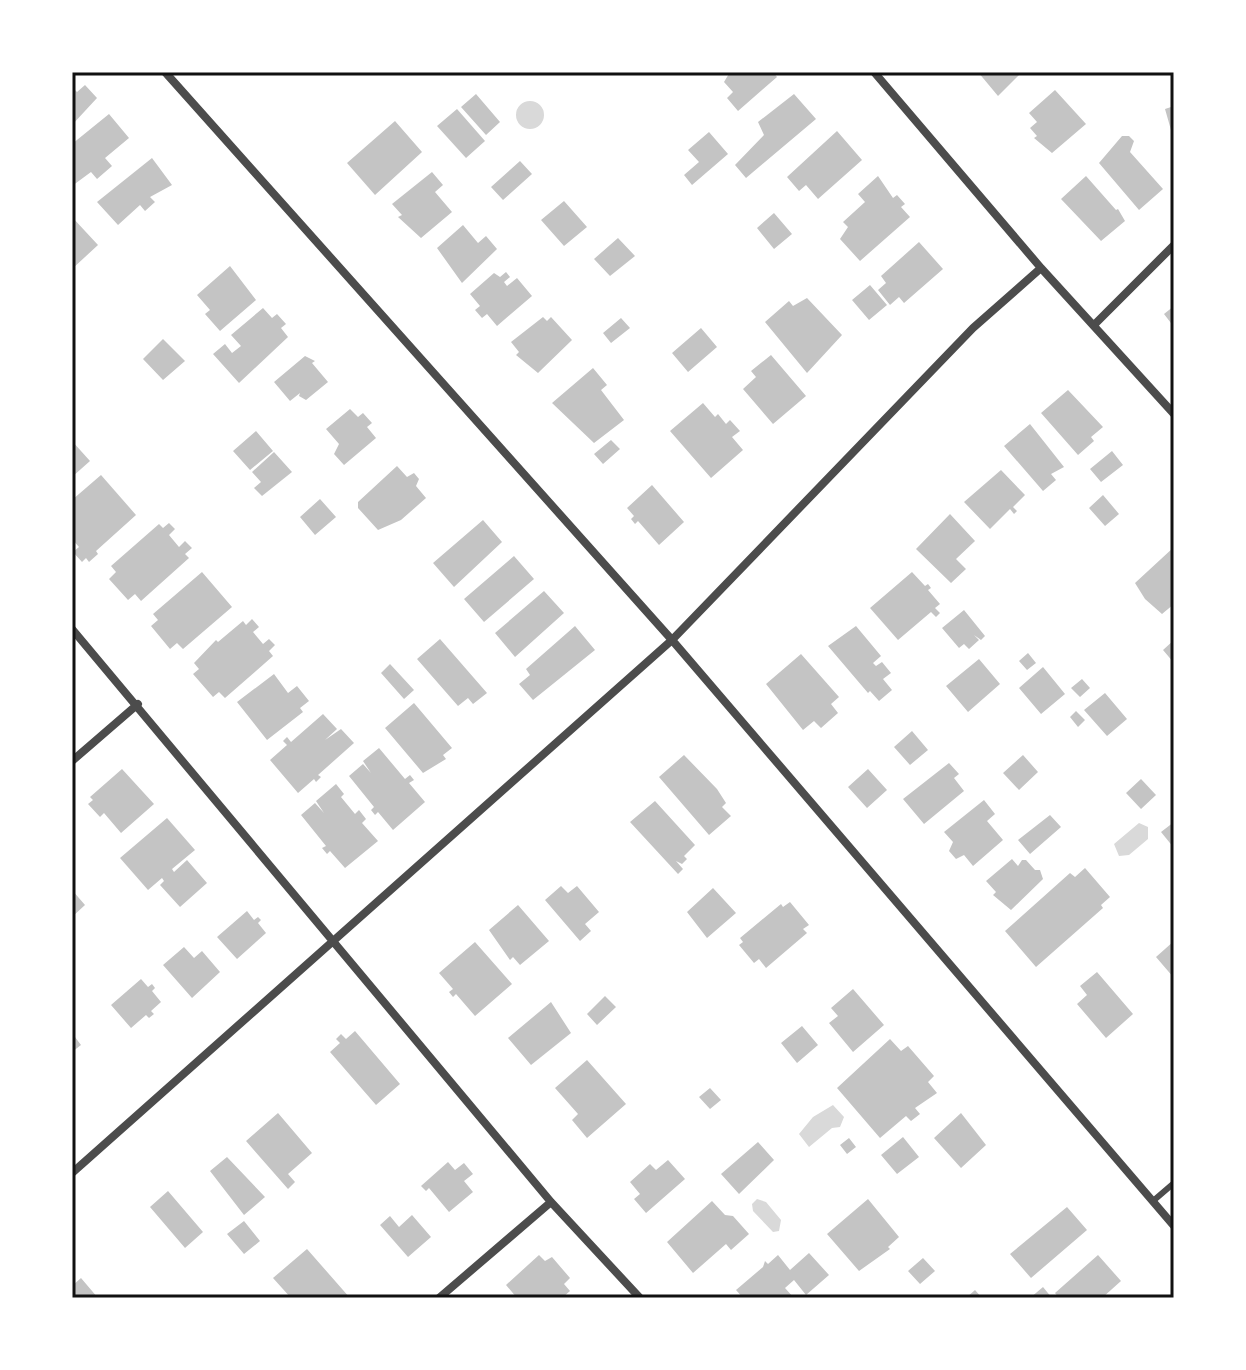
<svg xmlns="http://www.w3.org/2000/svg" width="1246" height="1370" font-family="'Work Sans',sans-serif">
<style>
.water{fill:#d9d9d9}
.building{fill:#c4c4c4}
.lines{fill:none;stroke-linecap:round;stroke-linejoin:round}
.service{stroke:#4c4c4c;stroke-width:6}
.minor{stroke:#4c4c4c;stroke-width:8}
.neatline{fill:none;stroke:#111;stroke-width:3}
</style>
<rect width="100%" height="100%" fill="#fff"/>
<path class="water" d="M516 115a14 14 0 1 1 28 0a14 14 0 1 1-28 0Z
M1139 823 1148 827V839L1129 855 1119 856 1114 844Z
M833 1105 844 1117 840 1127 832 1128 809 1147 799 1134 813 1117Z
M757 1199 766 1202 781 1220 779 1231 773 1232 753 1211 752 1204Z"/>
<path class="building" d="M730 72H773L777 77 738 111 727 98 733 92 724 82Z
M978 72H1022L998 96Z
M85 85 97 98 72 125V87L77 92Z
M1055 90 1086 124 1052 153 1034 138 1037 136 1030 128 1037 122 1029 113Z
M476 94 500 122 486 135 461 107Z
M794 94 816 119 746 178 735 165 764 135 758 122Z
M1174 106V137H1173L1165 109Z
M457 109 485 141 466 158 437 126Z
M109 114 129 138 105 158 112 166 97 179 91 172 72 186V144Z
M395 121 422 152 375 195 347 163Z
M837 131 862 160 818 199 806 185 799 191 787 177Z
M709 132 728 154 692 185 684 175 699 162 688 150Z
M1122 136H1129L1134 141 1130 152 1163 189 1139 210 1099 163Z
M152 158 172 185 150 197 155 202 145 211 140 205 118 225 97 202Z
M520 161 532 174 503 200 491 187Z
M432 172 443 185 435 192 452 212 421 238 398 217 402 215 392 204Z
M878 176 893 198 897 195 905 204 901 207 910 217 860 261 840 239 848 227 843 222 865 202 858 194Z
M1086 176 1116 210 1118 209 1125 221 1101 241 1061 199Z
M564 201 587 227 564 246 541 220Z
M774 213 792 234 774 249 757 228Z
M72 217 98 245 72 269Z
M463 225 478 243 486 236 497 249 462 283 437 248Z
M618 238 635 256 610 276 594 259Z
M919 242 943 269 904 303 899 297 890 305 878 290 886 283 881 276Z
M230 266 256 300 220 331 205 314 210 310 197 295Z
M506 272 510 277 504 282 507 286 517 278 532 296 497 326 487 314 482 318 475 310 480 306 470 294 494 273 500 277Z
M870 285 887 305 869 320 852 300Z
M807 298 842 335 807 373 765 322 789 301 793 306Z
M1174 306V327L1164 314Z
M263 308 272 318 277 314 286 324 281 328 288 337 239 383 213 354 225 344 232 353 241 346 231 335Z
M543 317 547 321 551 317 572 340 538 373 516 355 519 352 511 342Z
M621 318 630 328 611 343 603 333Z
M701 328 717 347 688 372 672 353Z
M163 339 185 361 163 380 143 359Z
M771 355 806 396 773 424 743 389 756 377 751 371Z
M305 356 315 361 312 363 328 382 306 400 299 396 300 393 290 401 274 382Z
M593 368 607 385 601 390 624 420 594 443 552 403Z
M1068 390 1103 427 1091 437 1094 441 1078 455 1041 413Z
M703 403 715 417 718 414 726 424 730 420 740 431 732 437 743 450 711 478 670 431Z
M350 409 358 417 363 413 372 423 367 427 376 438 344 465 334 454 339 444 326 429Z
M1030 424 1064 467 1051 474 1056 480 1043 491 1004 446Z
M256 431 273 451 250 470 233 451Z
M611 440 620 449 603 464 594 454Z
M72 441 90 461 72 477Z
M1112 451 1123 465 1101 482 1090 469Z
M274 452 292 472 262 496 254 488 261 482 252 472Z
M397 466 407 477 414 473 419 479 416 486 426 498 401 520 378 530 358 508V502Z
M1001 470 1025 495 1013 507 1017 511 1014 514 1010 509 990 529 964 502Z
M101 475 136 515 96 551 98 554 89 562 86 558 82 562 73 552 79 547 72 539V500Z
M652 485 684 522 659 545 638 521 635 524 631 519 634 516 627 508Z
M1103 495 1119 514 1105 526 1089 508Z
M320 499 336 517 315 535 300 517Z
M950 514 975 541 956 559 966 569 951 583 916 549Z
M483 520 502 542 454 587 433 563Z
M169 523 175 529 169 535 179 547 185 541 192 548 185 554 189 558 141 601 135 594 128 600 109 579 116 572 111 566 159 524 163 528Z
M1174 547V604L1162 614 1145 599 1135 583Z
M514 556 534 579 484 622 464 599Z
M202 572 232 607 183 649 177 643 170 649 151 626 158 620 153 614Z
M912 572 925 586 928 584 931 588 928 590 940 604 935 608 940 613 936 617 931 612 898 640 870 608Z
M544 591 564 613 515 657 495 633Z
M964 610 985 636 981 640 974 635 979 640 969 649 964 644 959 648 942 628Z
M252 619 259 627 253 632 263 644 269 639 275 645 269 651 273 656 225 698 219 692 213 697 193 674 199 669 194 663 216 640 218 642 243 621 246 625Z
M575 626 595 650 533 700 519 684 530 675 526 669Z
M856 626 881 656 873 663 876 666 882 662 891 673 883 679 892 690 879 701 870 691 868 693 828 646Z
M440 639 487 693 473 704 468 698 458 706 417 659Z
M1174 640V663L1163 650Z
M1028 653 1036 663 1027 670 1019 661Z
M801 654 839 697 831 704 838 713 821 728 814 721 803 730 766 684Z
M979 659 1000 684 968 712 946 686Z
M390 664 414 690 404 699 381 673Z
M1043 667 1065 694 1041 714 1019 688Z
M274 674 288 693 297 686 309 701 300 708 303 712 267 740 237 702Z
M1082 679 1090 688 1080 697 1071 688Z
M1105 693 1127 719 1107 736 1084 710Z
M414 703 452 748 443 755 446 759 423 773 385 728Z
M1076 711 1085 720 1078 727 1070 717Z
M323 714 337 729 325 740 341 729 354 743 318 775 321 777 316 782 314 779 298 793 270 760 287 745 283 741 287 737 291 742Z
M912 731 928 750 910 765 894 747Z
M379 748 405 779 410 775 414 780 409 783 425 802 393 830 378 812 375 815 371 810 374 807 349 776 363 764 371 773 363 761Z
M684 755 717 789 726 803 722 807 731 816 709 835 659 777Z
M1023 755 1038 772 1019 790 1003 773Z
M949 763 959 774 954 778 964 791 924 824 903 799Z
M122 769 154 804 121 833 104 813 100 817 88 804 93 800 90 797Z
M868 769 887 790 867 808 848 787Z
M1141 779 1156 795 1141 809 1126 793Z
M336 784 344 794 341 797 355 814 359 810 366 819 362 823 378 841 345 868 330 851 327 854 322 848 326 846 301 815 315 803 324 813 316 801Z
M984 800 995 814 987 821 1003 840 973 866 964 855 956 859 949 851 953 842 944 832Z
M655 801 695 845 684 856 687 859 682 864 676 861 683 869 678 874 630 822Z
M1050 815 1061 827 1030 854 1018 840Z
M167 818 195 850 172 869 174 872 187 860 207 883 180 907 160 885 164 881 162 878 148 890 120 858Z
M1174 822V848L1161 832Z
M1012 859 1018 866 1022 860H1026L1035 870H1040L1043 879 1011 910 993 895 996 892 986 881Z
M1085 868 1110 897 1101 905 1103 908 1036 967 1005 931 1070 873 1075 877Z
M561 886 568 893 577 886 599 912 585 924 591 931 580 941 545 900Z
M713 888 736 913 707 938 687 912Z
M72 890 85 905 72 917Z
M790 902 809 925 803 929 807 933 766 968 759 959 754 963 739 945 743 942 740 938 781 904 783 907Z
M518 905 549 941 520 965 513 957 510 960 489 930Z
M247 911 254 920 258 917 261 920 258 923 266 933 237 959 217 937Z
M1174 941V978L1156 957Z
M475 942 512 984 475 1016 456 994 453 997 449 992 453 989 439 973Z
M184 947 194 958 202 951 220 972 192 998 163 965Z
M1097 972 1133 1014 1106 1038 1077 1004 1087 995 1080 986Z
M141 979 148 987 152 984 155 988 152 991 161 1002 151 1011 154 1014 149 1018 146 1015 131 1028 111 1005Z
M853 989 884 1025 853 1052 829 1023 838 1016 831 1008Z
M605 996 616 1007 597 1025 587 1014Z
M551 1002 571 1033 531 1065 508 1038Z
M802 1026 818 1045 797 1063 781 1043Z
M355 1031 400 1084 376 1105 330 1052 340 1043 336 1039 341 1034 346 1039Z
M72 1033 81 1045 72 1052Z
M890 1039 901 1051 908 1046 934 1076 928 1082 937 1093 915 1108 920 1114 911 1121 906 1116 880 1138 837 1088Z
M587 1060 626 1104 587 1138 572 1120 578 1114 555 1088Z
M710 1088 721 1100 710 1109 699 1097Z
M278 1113 312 1153 288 1174 295 1182 288 1189 246 1141Z
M961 1113 986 1145 961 1168 934 1138Z
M903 1137 919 1157 897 1174 881 1155Z
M849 1138 856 1147 847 1154 840 1145Z
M758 1142 774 1160 739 1194 721 1174Z
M227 1157 265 1197 244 1215 210 1171Z
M668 1160 685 1179 646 1213 634 1199 640 1194 630 1182 650 1164 656 1170Z
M448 1162 455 1170 464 1163 473 1174 464 1181 473 1192 449 1212 429 1188 426 1191 421 1186Z
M168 1191 203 1232 185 1248 150 1207Z
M868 1199 899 1237 888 1247 890 1249 859 1271 827 1234Z
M712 1201 725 1215 733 1216 749 1234 731 1250 726 1244 693 1273 667 1242Z
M1067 1207 1087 1230 1031 1278 1010 1254Z
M412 1215 431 1237 408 1257 380 1225 390 1216 399 1227Z
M244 1221 260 1241 244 1254 227 1234Z
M307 1249 350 1298H291L273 1278Z
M809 1253 829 1275 806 1295 794 1280 785 1288 794 1298H743L736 1290 763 1267 765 1261 768 1264 778 1255 790 1270Z
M539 1255 545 1261 552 1257 570 1278 564 1284 570 1291 562 1298H517L506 1285Z
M1098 1255 1121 1281 1102 1298H1059L1055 1293Z
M923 1258 935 1271 920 1284 908 1271Z
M81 1278 98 1298H72V1286Z
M1043 1287 1052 1298H1030Z
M975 1290 982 1298H966Z"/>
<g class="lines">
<path class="service" d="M1153 1201 1174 1183"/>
<path class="minor" d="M165 72 672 640 1174 1226
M874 72 1041 268 1174 414
M1094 325 1174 245
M72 629 551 1202 640 1298
M72 761 138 704
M72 1173 672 640 973 328 1041 268
M439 1298 551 1202"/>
</g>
<rect width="1246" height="1370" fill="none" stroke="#ffffff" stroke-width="148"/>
<rect x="74" y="74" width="1098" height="1222" class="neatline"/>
</svg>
